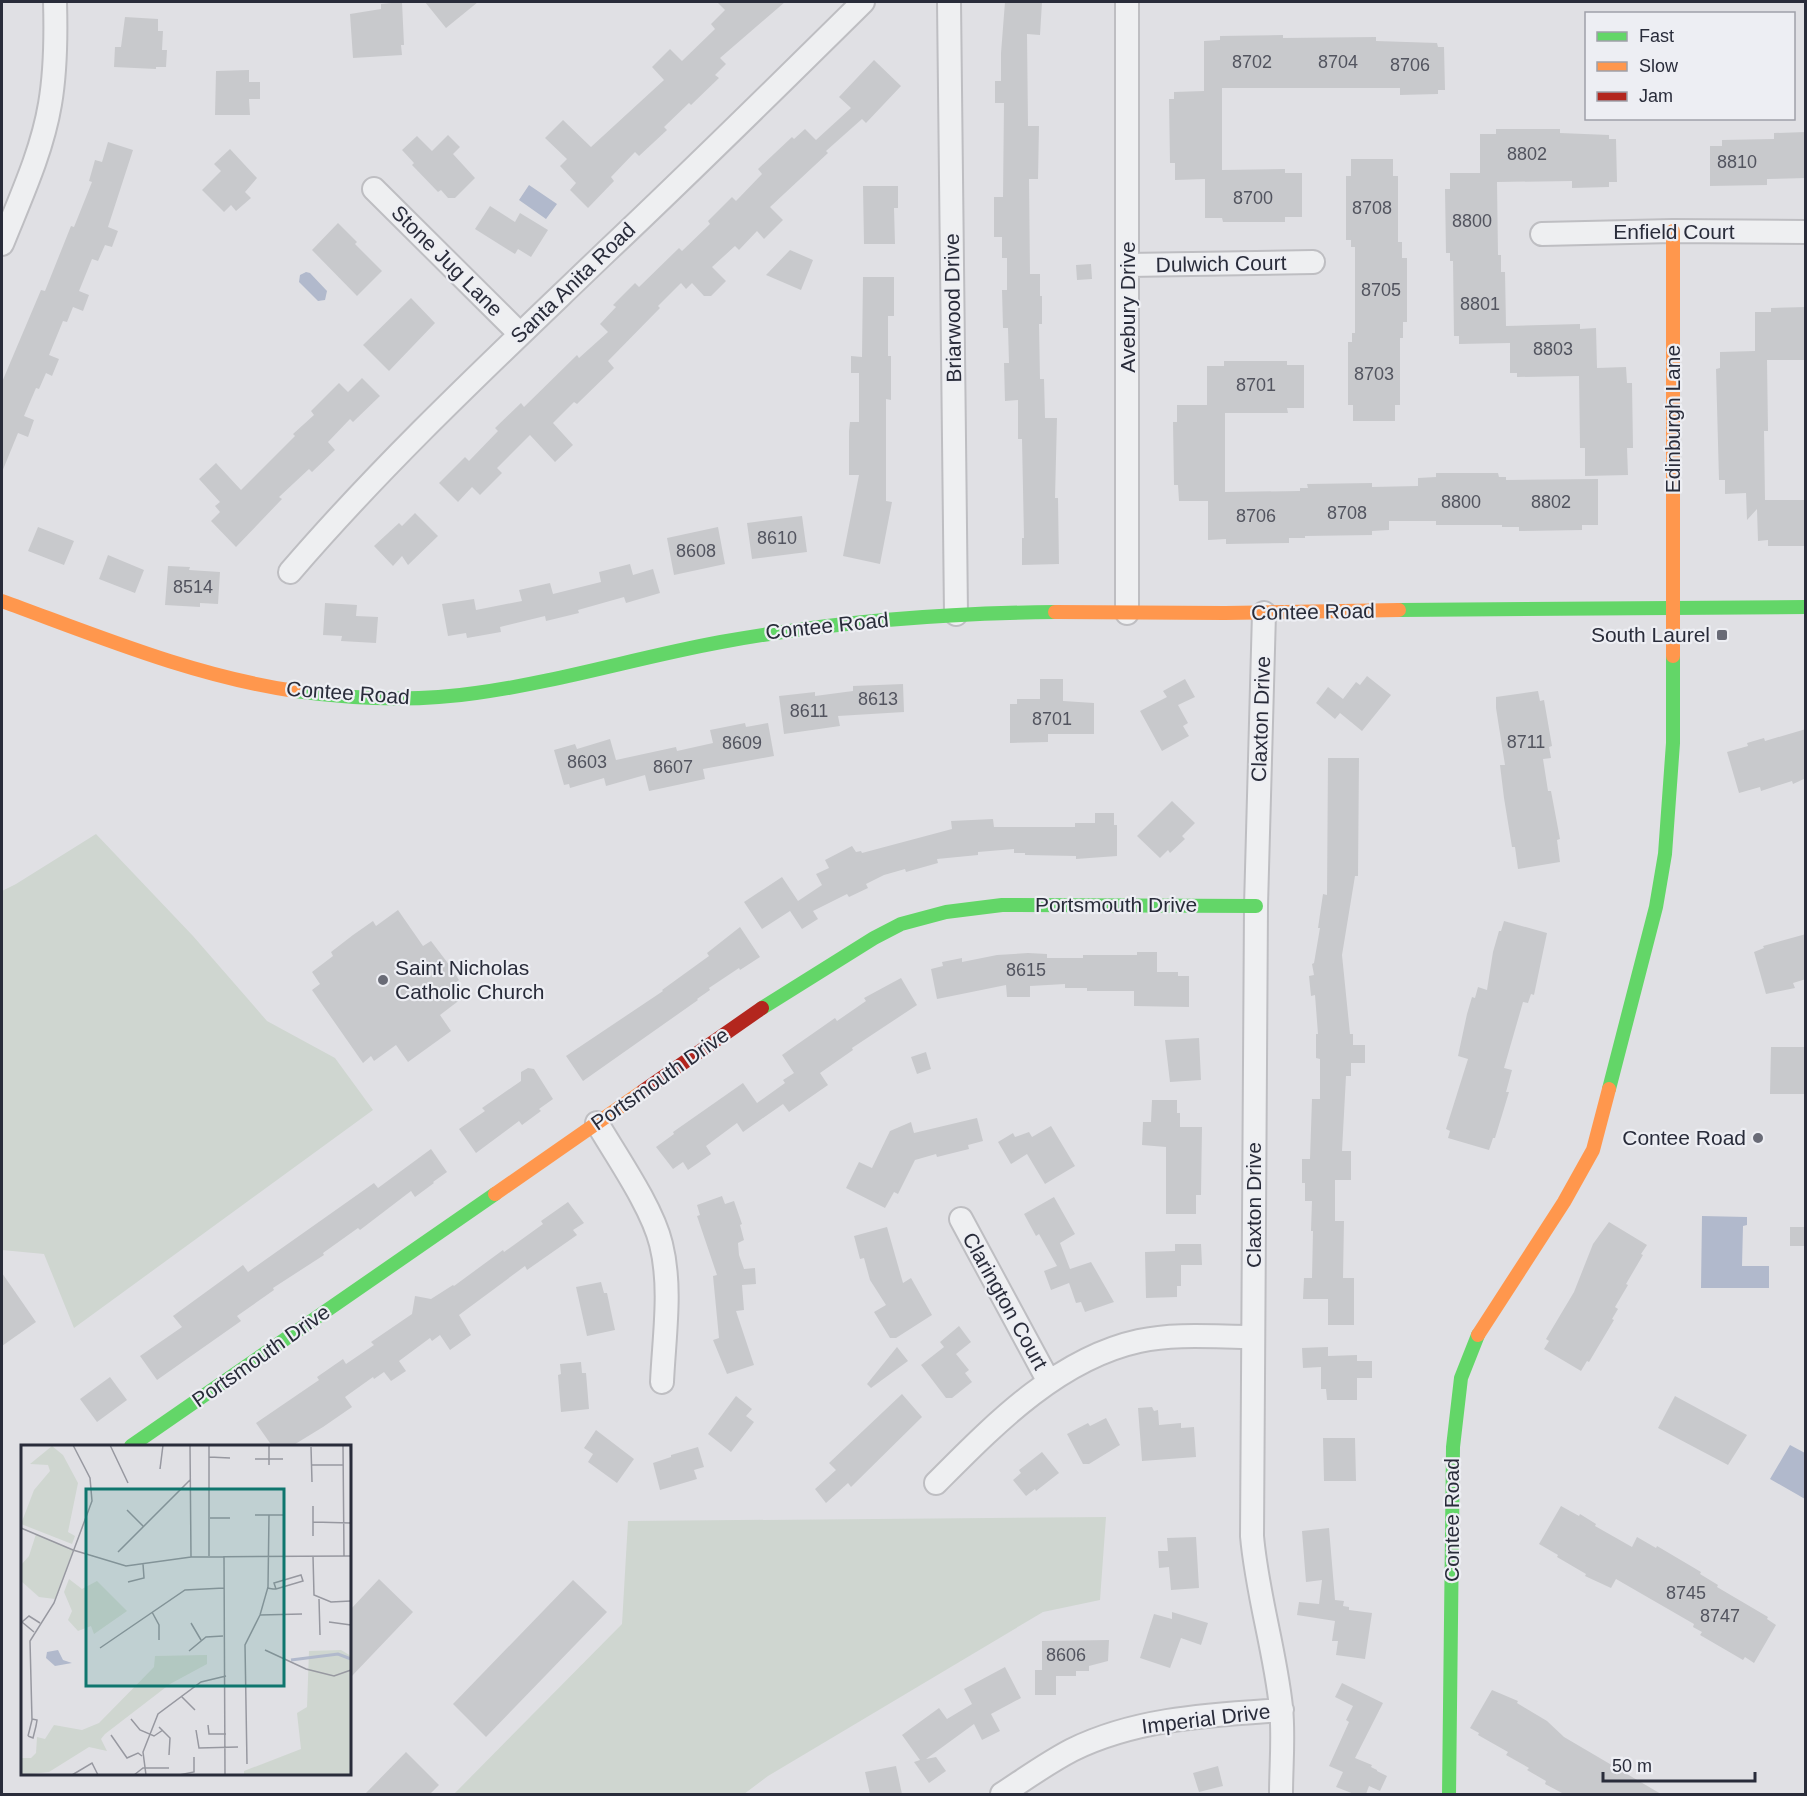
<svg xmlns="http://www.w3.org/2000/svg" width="1807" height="1796" font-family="Arial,sans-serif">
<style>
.green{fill:#cfd6d0}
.water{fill:#b1b9cc}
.building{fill:#c8c9cc}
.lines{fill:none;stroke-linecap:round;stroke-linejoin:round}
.street-casing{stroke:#bebec2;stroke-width:26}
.street{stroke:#eeeff1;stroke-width:22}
.fast{stroke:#63d668;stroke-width:14}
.slow{stroke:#ff974d;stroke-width:14}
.jam{stroke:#b3261e;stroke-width:14}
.poi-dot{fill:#696b76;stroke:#edeef3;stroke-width:2}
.labels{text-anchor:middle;stroke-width:4.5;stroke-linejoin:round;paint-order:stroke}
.number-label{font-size:18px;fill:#52545f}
.street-label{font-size:21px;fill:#292c3a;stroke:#edeef3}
.poi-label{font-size:21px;fill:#292c3a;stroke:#edeef3;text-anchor:end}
.inset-river{fill:none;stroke:#b1b9cc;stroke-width:3}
.inset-road{fill:none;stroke:#9798a0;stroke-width:1.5}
.view{fill:#0f766e;fill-opacity:0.15;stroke:#0f766e;stroke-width:3}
.inset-edge{fill:none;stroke:#292c3a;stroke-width:3}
</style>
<rect width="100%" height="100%" fill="#e0e0e4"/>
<path class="green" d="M96 834 193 936 267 1021 335 1058 373 1110 74 1328 44 1254 2 1250V891L16 884Z
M1106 1517 1100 1600 1043 1612 768 1776 744 1794H454L622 1624 628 1521Z"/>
<path class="water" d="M529 185 557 204 546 219 519 200Z
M306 272 310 273 327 291 325 300 318 301 299 282 300 275Z
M1702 1216 1747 1217V1225L1743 1226 1742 1266H1769V1288H1701Z
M1790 1445 1805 1453V1499L1770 1479Z"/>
<path class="building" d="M402 2 404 45H401L402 55 353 58 350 14 381 9V4Z
M425 2H478L446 28Z
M717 2H785L720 58 726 64 715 75 719 78 691 105 689 103 664 127 667 130 639 156 635 152 611 177 614 181 588 208 570 190 576 183 560 166 567 159 545 138 563 120 591 147 664 80 652 67 670 49 682 61 715 29 711 24 725 10Z
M1005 2H1042L1040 35 1027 34 1028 126H1039L1038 179H1029L1030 274H1040V296H1042V324H1039L1040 379H1044L1045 418H1057L1055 498H1058L1059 564 1022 565V538H1024L1022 439H1018V400L1005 401 1004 363H1009L1008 328H1003L1002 290H1007V258H1002V237H994V197H1003L1004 103H995V81H1001V53Z
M125 17 158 19V31H163L162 50H167L166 67H156V69L114 67 115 47H121Z
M1283 35V38L1376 37V41L1437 43 1438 47H1444L1445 90H1438V94L1400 95V88H1222V170L1285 169V173H1302V217H1285V222H1223L1222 218H1205V179L1175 180V163H1170L1169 99H1174V92L1204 91V41L1220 40V36Z
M874 60 901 86 866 123 862 119 826 151 828 153 770 207 783 220 764 239 757 231 739 250 735 246 712 267 726 281 711 296H704L692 283 686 289 681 283 658 306 660 308 608 361 614 368 577 404 574 402 553 423 573 445 555 462 530 435 497 468 502 473 480 495 472 487 458 502 439 483 465 457 469 461 498 431 495 428 521 403 524 407 577 355 579 358 608 332 600 324 616 307 613 305 635 283 639 287 679 248 682 251 710 224 708 221 732 197 736 201 762 174 758 169 792 137 794 139 805 129 816 140 851 108 839 97Z
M249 70V82H260V99H249L250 115H215L216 71Z
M1496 129H1560V133L1609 135V139H1616L1617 182H1609V187L1572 188V181L1497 182 1498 255H1501V272H1505L1506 326 1580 324V329L1596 328 1597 368 1626 367 1627 383H1632L1633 448H1627L1628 475 1585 476V448H1580L1579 376 1517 377V373H1510V343L1459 344V336H1454L1453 261H1450V253H1446L1445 189H1450V173H1480V134H1496Z
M1806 132V178L1767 179V185L1710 186V146H1722V140L1774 139V133Z
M448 135 460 147 453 154 475 178 455 198H448L441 190 438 192 412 165 414 163 402 150 417 136 432 151Z
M108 142 133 150 108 227 118 231 112 247 105 245 98 261 92 259 79 291 89 295 83 311 73 307 67 322 63 321 49 355 59 359 52 376 46 373 39 389 36 388 24 416 34 420 28 437 18 433 2 472V382L41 290 45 291 71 226 74 227 92 182 89 181 95 160 102 162Z
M230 149 257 178 245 192 251 198 236 211 231 205 224 212 202 190 221 171 214 164Z
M1351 159H1393V176H1398V242H1402V258H1407V322H1403V338H1400V405H1395V421H1353V405H1348V342H1352V333H1355V247H1351V240H1346V176H1351Z
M863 186H898V208H894L895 244H864Z
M490 206 515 222 520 213 548 230 531 257 518 249 515 254 475 229Z
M338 223 357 242 355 244 382 271 357 296 312 250Z
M790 250 813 260 801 290 766 275Z
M1091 264 1092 279 1077 280 1076 265Z
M863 277H894V316H888V356H891V400L886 399V501L892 502 880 564 843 556 859 475H849V431L850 422H859V373H851V356L862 357Z
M411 298 435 323 389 371 363 345Z
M1806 307V360H1767L1768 431H1764L1765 500H1806V540L1804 546H1768V540L1758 541 1757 509 1747 520 1746 493 1725 494V480H1719L1716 369 1720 368V352L1755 351V312H1771V308Z
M1224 361H1287V365H1304V408H1287L1288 413H1225V492L1300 491V488H1308L1307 484 1372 483V487L1418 486V478L1436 477V473H1498L1499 477H1506V480L1598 479V525H1582V530L1519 531V527H1502V525H1436V521H1389V530L1372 531V535L1305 536V538H1289V543L1226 544V539L1208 540V501H1179L1178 485H1174L1173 422H1177V405H1207V366H1224Z
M362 378 380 396 353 422 350 419 328 442 335 450 312 472 309 469 279 497 282 499 236 547 211 521 220 512 215 506 220 502 199 479 216 463 241 490 295 436 293 434 314 415 311 411 339 383 348 392Z
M415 513 438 536 408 565 402 556 393 566 374 546 399 523 402 526Z
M802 516 807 552 752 559 747 523Z
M38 527 74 541 64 565 28 551Z
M718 527 725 564 674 575 667 538Z
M108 555 144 570 135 593 99 579Z
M630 564 633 575 653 569 660 593 626 603 624 597 578 610 579 613 546 621 545 616 500 627 501 632 467 638 466 633 448 636 442 604 474 599 476 610 522 601 519 590 550 583 553 594 601 582 599 572Z
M168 566 190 567 189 570 220 572 218 604 200 603V607L165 605Z
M325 603 357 605 356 616 378 617 376 643 341 641 342 636 323 635Z
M1367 676 1391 695 1362 731 1340 713 1335 719 1316 703 1328 687 1343 699 1356 682 1360 685Z
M1040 679H1063V701L1094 703V734H1048V742L1010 743V704H1017V699H1040Z
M1185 679 1195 697 1178 705 1188 723 1183 726 1189 736 1162 751 1140 711 1167 697 1163 691Z
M903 684 904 712 838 716 840 726 784 734 779 696 815 692V696L853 691V686Z
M1538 691 1540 701 1544 700 1552 746 1549 747 1551 758 1543 759 1548 791H1551L1560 839 1557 840 1560 862 1518 869 1515 847H1512L1504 798 1500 765H1505L1496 708V697Z
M745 723 746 727 768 723 774 756 703 769 705 779 649 791 645 775 606 786 604 778 570 788 569 784 564 785 554 750 575 744 577 749 610 739 616 760 676 747 677 751 713 743 710 730Z
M1806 729V778L1793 784 1792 781 1761 791 1760 787 1739 793 1727 752 1748 746 1747 743 1764 738 1765 741Z
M1328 758H1359L1358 876H1355L1342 955 1350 1034H1353V1045H1365V1063H1351V1076H1346L1342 1151H1351V1180H1335V1221H1344L1343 1278H1354V1325H1328V1299H1303L1304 1278H1312L1313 1231H1311L1312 1201H1305V1183H1302V1159H1310L1312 1099H1320V1059L1316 1058V1034H1318L1315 995 1311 996 1309 976 1314 975 1312 964 1314 963 1320 928H1318L1323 894 1327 895Z
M1172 801 1195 823 1182 836 1185 839 1170 853 1168 850 1160 858 1137 836Z
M1095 813H1114V825H1117V856L1076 859V856L1025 855V853H1014V849L978 852V855L937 859 938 863 906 872 905 869 884 875 866 884 868 888 849 897 847 894 813 911 818 919 802 929 790 911 762 929 744 902 782 877 798 901 822 885 816 874 829 868 825 860 852 846 856 852 861 851 862 853 952 829 951 821 993 819 994 827H1075V823H1095Z
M398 910 423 946 431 941 447 962 459 980 452 986 461 999 440 1015 451 1031 408 1062 396 1045 374 1061 371 1056 363 1063 312 990 320 984 312 972 333 956 331 952 353 935 373 921 376 926Z
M1504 921 1547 933 1534 995 1531 994 1528 1003 1523 1002 1504 1068 1512 1070 1506 1092H1509L1495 1138H1493L1489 1150 1448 1138 1450 1131 1446 1129 1468 1059 1458 1056 1467 1014 1472 997 1475 998 1478 987 1487 990 1493 952 1499 931H1501Z
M740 927 760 957 740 970 739 968 709 988 710 990 697 999 698 1000 583 1081 566 1056 663 991 662 990 709 956 707 953Z
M1806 934V979L1793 983 1795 988 1766 994 1754 952 1764 948 1763 946Z
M1137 952H1157V972H1178V976H1189V1007L1134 1006V991H1087V988H1065V984L1030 986V997H1007L1006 985 937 999 931 969 943 966 942 962 962 958V962L997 955 1028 953 1047 954V958H1083V955H1137Z
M901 978 917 1005 852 1048 853 1050 820 1073 828 1085 789 1112 783 1104 743 1132 737 1123 706 1146 711 1154 688 1170 683 1162 673 1169 656 1147 674 1134 673 1132 743 1083 757 1103 785 1083 783 1080 794 1073 782 1055 835 1018 837 1021 866 1001 864 998Z
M1199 1038 1201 1080 1170 1082 1165 1040Z
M1771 1047H1806V1094H1770Z
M926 1052 931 1069 917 1074 911 1057Z
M528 1068 534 1069 553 1099 539 1109 541 1111 522 1125 519 1121 476 1153 459 1129 485 1111 482 1108 521 1081V1072Z
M1152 1100H1177V1113H1180V1127H1202L1201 1195H1196V1214H1166V1147L1142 1145 1143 1122H1151Z
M977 1118 983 1141 968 1145 969 1149 937 1157 936 1154 915 1160 898 1194 894 1192 885 1208 846 1188 859 1162 872 1168 890 1131 911 1122 914 1133Z
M1051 1126 1075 1166 1045 1184 1027 1154 1011 1164 998 1142 1013 1133 1015 1137 1029 1132 1032 1137Z
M431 1149 447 1172 433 1182 434 1183 415 1197 411 1191 360 1230 358 1228 323 1253 324 1255 273 1288 274 1290 237 1316 241 1321 157 1380 140 1356 182 1327 173 1316 243 1265 248 1272 374 1183 378 1188Z
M722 1196 725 1204 734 1201 742 1224 740 1225 744 1240 738 1243 739 1255 744 1269 755 1268 756 1284 742 1285 744 1310 736 1311 754 1365 727 1374 713 1340 719 1338 713 1276 717 1275 697 1216 700 1215 697 1205Z
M1054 1197 1075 1234 1060 1243 1070 1269 1091 1262 1114 1302 1085 1312 1081 1302 1076 1303 1069 1283 1051 1290 1044 1271 1057 1266 1039 1234 1036 1236 1024 1214Z
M568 1202 584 1223 573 1230 577 1235 527 1270 525 1266 459 1315 471 1335 450 1350 440 1335 432 1341 430 1338 399 1361 406 1371 391 1381 384 1372 374 1379 373 1377 345 1397 352 1407 323 1427 292 1446H272L256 1423 319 1380 317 1377 343 1359 346 1364 374 1345 371 1342 412 1314 415 1296 431 1299 453 1285 454 1286 503 1250 504 1252 543 1224 541 1221Z
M1609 1222 1647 1245 1641 1254 1643 1255 1626 1284 1628 1285 1615 1307 1618 1309 1612 1319 1614 1320 1589 1362 1587 1361 1581 1371 1544 1349 1549 1341 1546 1339 1574 1292 1593 1244Z
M887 1227 903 1283 911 1278 932 1315 896 1338H890L874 1312 886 1305 870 1280 864 1258 860 1259 854 1236Z
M1790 1227H1806V1246H1790Z
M1175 1244H1201L1202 1265H1181V1286H1177V1297L1146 1298 1145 1252 1175 1251Z
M2 1273 36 1322 2 1346Z
M601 1282 604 1293H607L615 1330 587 1336 576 1287Z
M959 1326 971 1342 956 1354 969 1370 965 1373 972 1382 952 1398H946L921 1365 944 1347 940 1342Z
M897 1347 908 1361 871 1388 867 1384Z
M1328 1347V1356L1357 1355V1361H1372V1378H1357V1400H1327L1326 1389H1321V1367L1303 1368 1302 1348Z
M581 1362 582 1373H586L589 1409 561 1412 558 1375 561 1374 560 1364Z
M110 1377 127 1400 97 1422 80 1399Z
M902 1394 922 1417 851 1487 848 1483 826 1503 815 1489 836 1470 829 1463Z
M736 1396 752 1409 746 1416 754 1422 731 1452 708 1434Z
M1675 1396 1747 1435 1728 1465 1658 1428Z
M1152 1407 1154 1411 1158 1410 1159 1425 1181 1423V1428L1194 1427 1196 1457 1142 1461 1138 1408Z
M1106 1418 1120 1445 1089 1464H1083L1067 1434 1088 1423 1090 1426Z
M596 1430 634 1459 617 1483 588 1462 593 1454 584 1448Z
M1323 1438H1355L1356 1481H1324Z
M698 1447 704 1467 694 1470 697 1479 660 1490 653 1463 671 1457V1455Z
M1042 1452 1059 1473 1036 1491 1035 1489 1026 1496 1013 1480 1021 1473 1019 1470Z
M1561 1506 1579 1516 1580 1514 1596 1524 1595 1526 1632 1547 1637 1537 1656 1548 1657 1546 1701 1572 1700 1574 1718 1585 1717 1587 1768 1617 1767 1619 1776 1625 1754 1663 1745 1657 1743 1660 1700 1635 1702 1632 1693 1627 1694 1624 1616 1579 1611 1588 1585 1576 1586 1574 1557 1557 1558 1555 1539 1544Z
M1329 1528 1335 1600 1344 1601 1343 1606 1349 1607V1610L1372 1613 1365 1659 1336 1655 1338 1641H1332L1335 1621 1297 1615 1299 1602 1319 1604 1322 1580 1306 1582 1302 1531Z
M1196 1537 1199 1588 1171 1590 1169 1567 1159 1568 1158 1551H1168L1167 1538Z
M379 1579 413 1612 350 1678V1610Z
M573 1580 607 1612 486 1737 453 1704Z
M1172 1612 1208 1623 1201 1645 1181 1638 1170 1668 1140 1658 1154 1614 1172 1619Z
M1109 1640 1108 1661 1089 1666V1671H1076V1676H1056V1695H1035V1670H1042V1641Z
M1005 1667 1021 1698 991 1714 1000 1731 982 1740 974 1724 926 1759 936 1757 946 1771 929 1783 914 1762 920 1760 902 1735 939 1708 947 1719 972 1704 964 1689Z
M1342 1683 1383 1703 1355 1758 1372 1765 1371 1767 1377 1770V1771L1387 1776 1380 1791 1369 1786 1366 1794H1354L1336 1787 1343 1772 1329 1766 1349 1722 1346 1720 1353 1706 1335 1697Z
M1492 1690 1518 1701 1517 1703 1547 1721 1564 1737 1661 1794H1564L1545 1784 1546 1781 1527 1770 1529 1768 1506 1755 1508 1752 1478 1735 1479 1733 1470 1728Z
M406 1752 439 1785 430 1794H365Z
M896 1766 902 1794H870L865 1772Z
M1218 1766 1223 1786 1199 1792 1193 1773Z"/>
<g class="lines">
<g class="street-casing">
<path id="street" d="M949 2 956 614
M1127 2V613
M374 189 520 334
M1542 234 1673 231 1806 232
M2 244C20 199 42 152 50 104 56 69 56 36 55 2
M1128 265 1313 262
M290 572C388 458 498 356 606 252 693 170 778 86 863 2
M1264 613 1256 906 1252 1536C1257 1594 1275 1650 1281 1707 1284 1736 1281 1766 1281 1794
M597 1123C617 1157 652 1207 661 1244 672 1288 664 1337 662 1382
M961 1219 1049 1382
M936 1483C993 1426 1057 1359 1139 1341 1176 1333 1216 1337 1253 1337
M1002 1794C1025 1779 1047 1763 1072 1750 1137 1718 1210 1715 1282 1710"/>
</g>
<use href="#street" class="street"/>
<path class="fast" d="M1399 610 1806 607
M295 691C355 699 416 702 476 693 558 682 639 657 721 642 831 622 943 613 1055 612
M762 1008 874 938 901 924 946 912 1002 905 1256 906
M1609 1089 1656 907 1665 854 1673 743V656
M131 1446 495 1194
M1449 1794 1453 1447 1461 1378 1478 1335"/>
<path class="slow" d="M1673 231V656
M2 601C98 636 193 676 295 691
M1055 612 1225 613 1399 610
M495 1194 643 1091
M1478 1335 1564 1202 1593 1150 1609 1089"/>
<path class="jam" d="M643 1091 762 1008"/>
</g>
<g class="poi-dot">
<rect x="1716" y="629" width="12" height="12" rx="3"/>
<circle cx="383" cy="980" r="6"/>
<circle cx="1758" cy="1138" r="6"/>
</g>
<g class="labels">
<g class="number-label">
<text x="1252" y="68">8702</text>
<text x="1338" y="68">8704</text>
<text x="1410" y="71">8706</text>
<text x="1527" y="160">8802</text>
<text x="1737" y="168">8810</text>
<text x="1253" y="204">8700</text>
<text x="1372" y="214">8708</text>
<text x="1472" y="227">8800</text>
<text x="1381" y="296">8705</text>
<text x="1480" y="310">8801</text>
<text x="1553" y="355">8803</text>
<text x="1374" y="380">8703</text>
<text x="1256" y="391">8701</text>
<text x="1461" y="508">8800</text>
<text x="1551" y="508">8802</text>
<text x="1347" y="519">8708</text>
<text x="1256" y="522">8706</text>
<text x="777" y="544">8610</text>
<text x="696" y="557">8608</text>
<text x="193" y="593">8514</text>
<text x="878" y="705">8613</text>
<text x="809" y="717">8611</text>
<text x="1052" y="725">8701</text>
<text x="1526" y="748">8711</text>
<text x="742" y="749">8609</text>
<text x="587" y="768">8603</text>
<text x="673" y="773">8607</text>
<text x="1026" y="976">8615</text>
<text x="1686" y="1599">8745</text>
<text x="1720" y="1622">8747</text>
<text x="1066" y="1661">8606</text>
</g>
<g class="street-label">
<text x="1674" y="239">Enfield Court</text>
<text transform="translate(447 261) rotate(45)" y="7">Stone Jug Lane</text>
<text transform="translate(1221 264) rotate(-1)" y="7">Dulwich Court</text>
<text transform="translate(573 283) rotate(-44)" y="7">Santa Anita Road</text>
<text transform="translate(1128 307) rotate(-90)" y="7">Avebury Drive</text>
<text transform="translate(953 308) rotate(-91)" y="7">Briarwood Drive</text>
<text transform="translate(1673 419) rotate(-90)" y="7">Edinburgh Lane</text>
<text transform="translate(1313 612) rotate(-1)" y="7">Contee Road</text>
<text transform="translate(827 626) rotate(-6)" y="7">Contee Road</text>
<text transform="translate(348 693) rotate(4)" y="7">Contee Road</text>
<text transform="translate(1261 719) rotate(-88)" y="7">Claxton Drive</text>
<text x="1116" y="912">Portsmouth Drive</text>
<text transform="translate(660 1079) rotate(-35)" y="7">Portsmouth Drive</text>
<text transform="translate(1254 1205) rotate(-90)" y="7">Claxton Drive</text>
<text transform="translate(1005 1301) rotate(61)" y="7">Clarington Court</text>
<text transform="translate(261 1356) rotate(-35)" y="7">Portsmouth Drive</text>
<text transform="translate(1452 1520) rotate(-90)" y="7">Contee Road</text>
<text transform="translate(1206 1719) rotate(-7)" y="7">Imperial Drive</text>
</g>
<g class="poi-label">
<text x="1710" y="642">South Laurel</text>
<text x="395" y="975" text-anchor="start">Saint Nicholas<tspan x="395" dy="24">Catholic Church</tspan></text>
<text x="1746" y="1145">Contee Road</text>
</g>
</g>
<g transform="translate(21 1445)">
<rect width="330" height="330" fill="#e0e0e4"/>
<path d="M31 1 42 10 57 38 47 87 54 91 51 99 0 79 13 45 29 26 27 20 9 19ZM15 89 52 105 34 154 18 152 0 136V120L8 111ZM48 134 61 144 76 136 106 166 73 189 70 181 57 186 47 175 51 166 43 147ZM320 205 330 211V330H223V326L280 304 276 268 286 262 288 206ZM186 210V219L149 239 84 289 80 294 86 306 68 302 28 327 0 330V313H10L15 308 16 292 24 294 33 280 61 285 78 278 133 222 134 211Z" fill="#cfd6d0"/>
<path d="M37 205 42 215 51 218 34 221 25 213 26 207Z" fill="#b1b9cc"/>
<path class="inset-river" d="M270 215 317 209 330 214"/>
<path class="inset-road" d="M89 0 107 38M169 0 170 112M248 0V20M322 0 323 111M329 0 330 23M290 2 291 37M188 12 209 13M234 14H262M291 20H322M139 24 142 0M292 61V91M106 65 122 81M234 70H264M189 73H209M292 77 330 78M0 83 52 105 105 121 170 112 330 111M97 107 169 35M188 111V0M203 111 204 330M292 111 293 150 310 157 330 156M107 137 123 133 122 119M246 143 252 144H255L282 136 280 130 253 138 255 144M298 154 299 190M131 167 138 180V195M239 170 281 169M308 177 330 180M170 178 180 195M13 187 1 177 8 171 19 178M79 203 164 145 203 143M244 205 285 224 313 231 330 225M168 206 185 192 202 191M160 251 174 265M110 274 119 285 133 291 142 285M187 280 188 289H205M138 282 149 293 148 310M175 285 178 303 217 302M90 290 106 313 117 308 121 311M7 291 11 275 9 196 33 158 71 56 69 33 52 0M7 291 12 293 15 281 16 275 11 274M226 319 224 200 239 170 247 142 248 70M51 330 71 318 77 330M113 330 122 323H148M125 330 122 307 137 269 180 237 205 231M158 330 173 327V312"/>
<path class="view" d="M65 44H263V241H65Z"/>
<rect width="330" height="330" class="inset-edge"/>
</g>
<rect width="1807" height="1796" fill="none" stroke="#292c3a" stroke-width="6"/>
<rect x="1585" y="12" width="210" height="108" fill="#edeef3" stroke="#9fa0a9" stroke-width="1.5"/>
<rect x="1597" y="32" width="30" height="9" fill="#63d668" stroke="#9fa0a9" stroke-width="1.5"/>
<text x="1639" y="42" font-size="18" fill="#292c3a">Fast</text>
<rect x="1597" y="62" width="30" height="9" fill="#ff974d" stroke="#9fa0a9" stroke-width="1.5"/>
<text x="1639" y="72" font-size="18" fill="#292c3a">Slow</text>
<rect x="1597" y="92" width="30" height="9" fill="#b3261e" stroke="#9fa0a9" stroke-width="1.5"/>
<text x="1639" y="102" font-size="18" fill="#292c3a">Jam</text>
<path d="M1603 1772v9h152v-9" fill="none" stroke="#292c3a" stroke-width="3"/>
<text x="1612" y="1772" font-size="18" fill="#292c3a" stroke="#edeef3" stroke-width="4.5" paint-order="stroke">50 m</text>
</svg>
